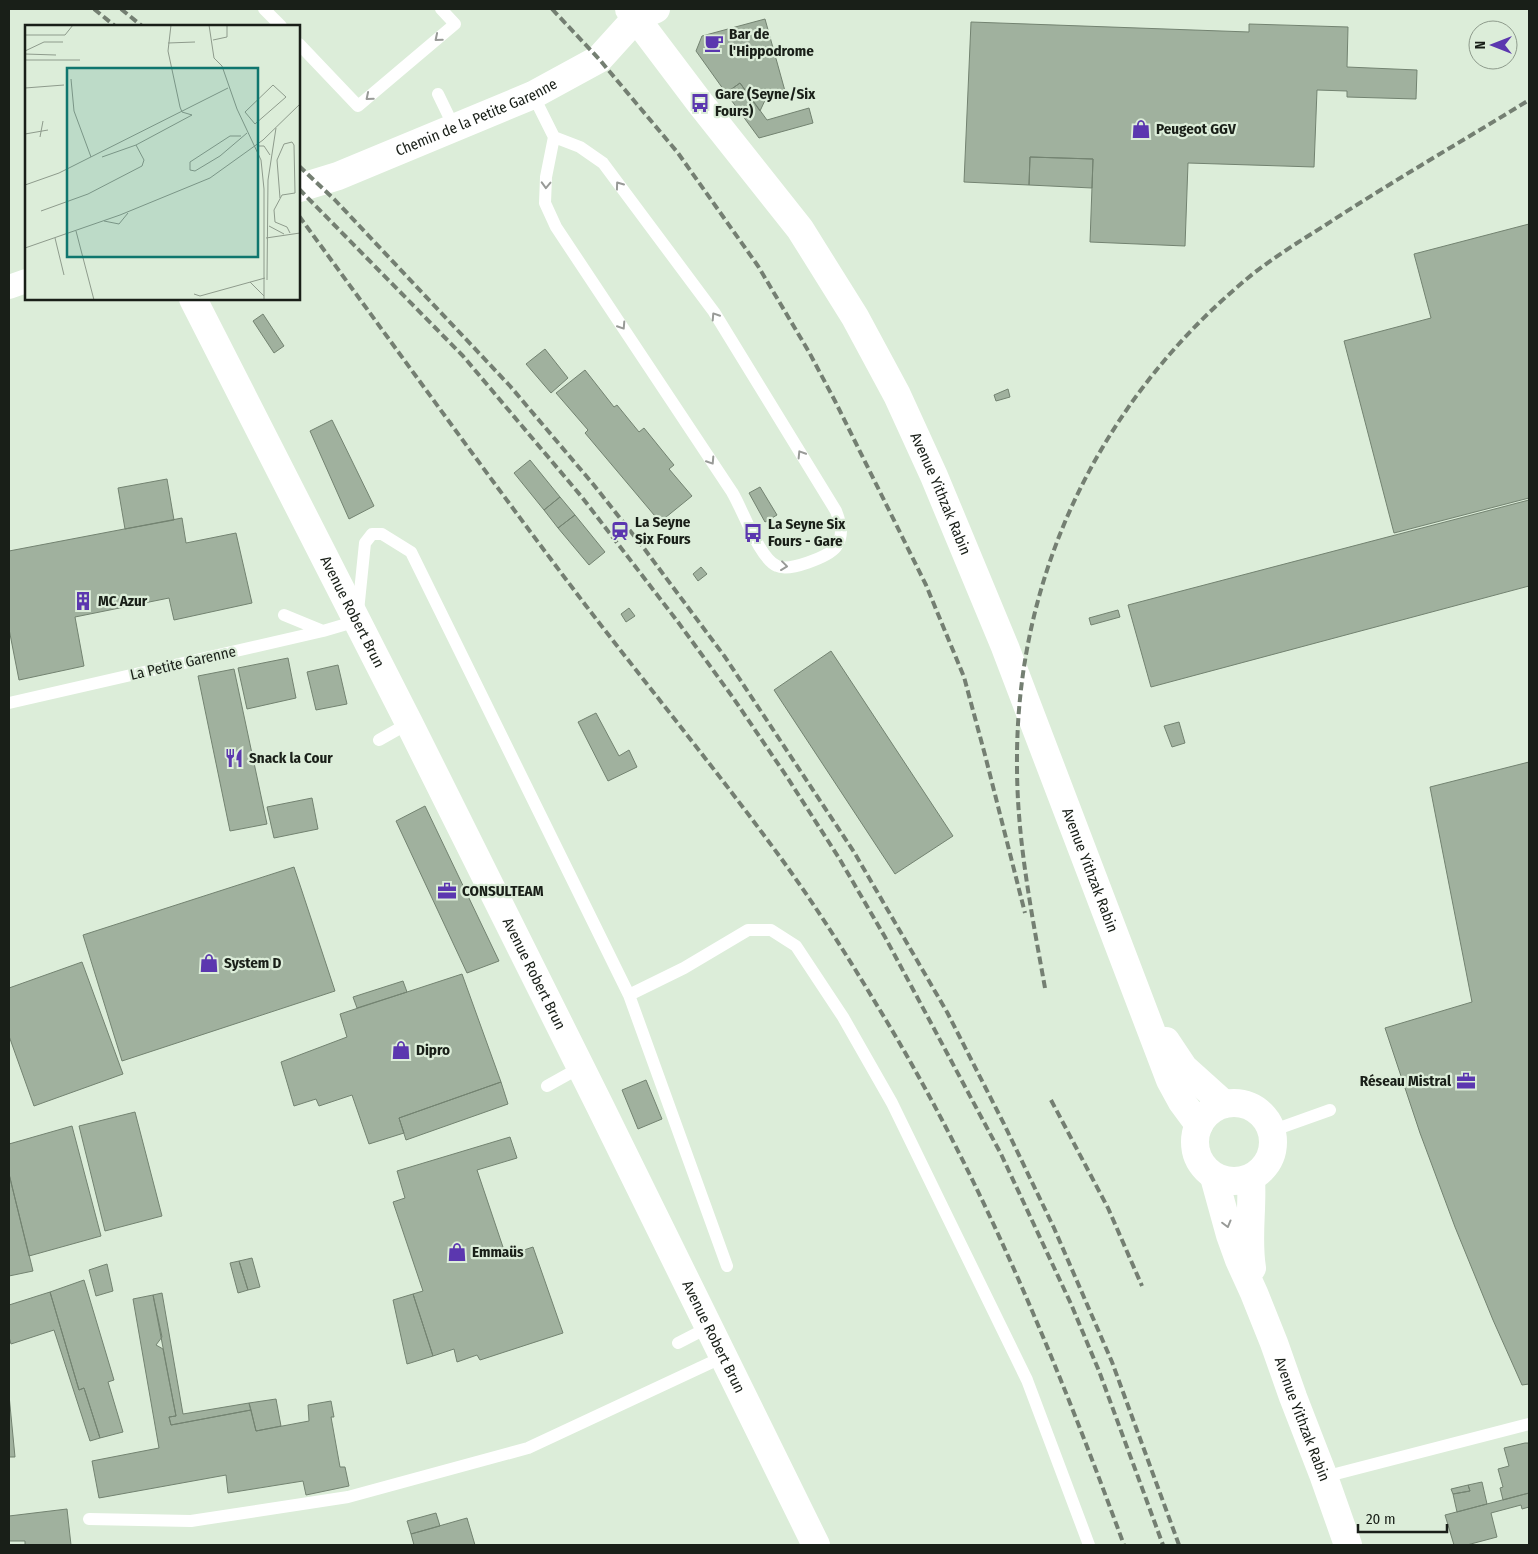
<svg xmlns="http://www.w3.org/2000/svg" width="1538" height="1554" font-family="'Fira Sans Condensed',sans-serif">
<style>
.building{fill:#a0b19e;stroke:#738371}
.lines{fill:none;stroke-linecap:round;stroke-linejoin:round}
.service{stroke:#fff;stroke-width:12}
.minor{stroke:#fff;stroke-width:24}
.tertiary{stroke:#fff;stroke-width:28}
.secondary{stroke:#fff;stroke-width:28}
.rail{stroke:#747f72;stroke-width:4;stroke-dasharray:8 4;stroke-linecap:butt}
.oneway{stroke:#989a97}
.labels{text-anchor:middle;stroke-width:4.5;stroke-linejoin:round;paint-order:stroke}
.poi-label{font-size:15px;font-weight:bold;fill:#191f18;stroke:#dcedd9;text-anchor:start}
.street-label{font-size:15px;fill:#191f18;stroke:#dcedd9}
.inset-road{fill:none;stroke:#8e9b8c;stroke-width:1}
.view{fill:#0f766e;fill-opacity:0.15;stroke:#0f766e;stroke-width:2.5}
.inset-edge{fill:none;stroke:#191f18;stroke-width:2.5}
</style>
<rect width="100%" height="100%" fill="#dcedd9"/>
<path class="building" d="M765 19 785 91 767 96 760 111 740 83 726 93 696 51 702 36Z
M971 22 1249 32V24L1348 27 1347 67 1417 70 1416 99 1347 97V91L1317 90 1314 167 1188 163 1185 246 1090 242 1093 159 1030 157 1029 185 964 182Z
M740 83 767 120 809 108 813 123 759 138 726 93Z
M1030 157 1093 159 1092 188 1029 185Z
M1529 224V498L1394 533 1344 341 1431 318 1414 254Z
M263 314 284 346 274 353 253 321Z
M545 349 568 378 551 393 526 364Z
M585 370 614 407 617 405 639 432 644 428 674 465 669 469 692 496 660 522 585 433 588 430 556 393Z
M1008 389 1010 397 996 401 994 395Z
M332 420 374 506 349 519 310 431Z
M530 460 560 497 544 510 514 473Z
M167 479 174 520 125 529 118 488Z
M760 487 777 515 765 522 749 493Z
M560 497 575 515 558 528 544 510Z
M1529 500V586L1151 687 1128 605Z
M575 515 605 552 589 565 558 528Z
M182 518 186 543 236 533 252 603 174 620 169 598 75 617 84 666 19 680 9 629V551Z
M701 567 707 574 698 581 693 574Z
M629 608 635 616 626 622 621 614Z
M1118 610 1120 617 1091 625 1089 618Z
M831 651 953 836 895 874 774 690Z
M288 658 296 698 247 709 238 668Z
M338 665 347 704 316 710 307 672Z
M234 669 267 824 230 831 198 676Z
M596 713 619 756 629 750 637 767 608 781 578 722Z
M1179 722 1185 743 1172 747 1164 726Z
M1529 762V1384L1522 1385 1493 1320 1455 1227 1420 1133 1385 1028 1472 1002 1430 787Z
M312 798 318 829 274 838 267 807Z
M425 806 499 961 467 973 396 821Z
M294 867 335 991 122 1061 83 935Z
M82 962 123 1074 34 1106 9 1036V988Z
M462 974 501 1082 399 1118 404 1133 369 1144 352 1095 319 1106 316 1099 294 1106 281 1062 347 1037 340 1014Z
M403 981 407 992 357 1008 353 997Z
M646 1080 662 1119 638 1129 622 1090Z
M501 1082 508 1104 406 1140 399 1118Z
M135 1112 162 1216 105 1231 79 1126Z
M72 1126 101 1236 29 1256 9 1174V1144Z
M510 1137 517 1158 477 1170 506 1256 533 1247 563 1333 480 1360 477 1355 457 1362 454 1349 433 1356 413 1294 423 1291 393 1202 405 1198 397 1171Z
M9 1174 33 1271 9 1276Z
M252 1258 260 1287 248 1290 239 1261Z
M239 1261 248 1290 238 1293 230 1263Z
M107 1264 113 1291 96 1296 89 1270Z
M84 1280 114 1380 108 1382 123 1432 100 1438 84 1388 79 1390 50 1292Z
M50 1292 79 1390 84 1388 100 1438 90 1441 54 1330 11 1344 9 1337V1305Z
M162 1293 183 1414 249 1403 251 1410 171 1425 169 1417 176 1416 153 1295Z
M413 1294 433 1356 407 1364 393 1300Z
M153 1295 162 1337 156 1345 163 1349 176 1416 169 1417 171 1425 251 1410 256 1431 309 1421 308 1405 331 1401 334 1417H331L340 1467H345L349 1486 306 1495 303 1481 228 1493 226 1475 99 1498 92 1461 159 1448 133 1299Z
M9 1395 15 1457H9Z
M276 1399 281 1426 256 1431 249 1403Z
M1525 1443H1529V1493L1503 1500 1500 1488 1503 1487 1498 1469 1509 1466 1504 1448Z
M1482 1482 1487 1504 1457 1512 1453 1494 1470 1491 1468 1485Z
M1468 1485 1470 1491 1453 1494 1451 1489Z
M1529 1493V1507L1522 1509 1521 1505 1491 1513 1497 1537 1467 1545H1454L1445 1515Z
M67 1509 71 1545H25V1541H9V1516Z
M436 1513 440 1526 411 1534 407 1521Z
M467 1518 475 1545H414L411 1534Z"/>
<g class="lines">
<path class="service" d="M264 9 281 26
M299 44 358 106 455 24 441 9
M438 94 454 127
M533 95 554 137 546 177 545 203 556 227C615 315 673 404 732 492 743 510 759 558 777 566 789 572 828 557 836 547 844 535 841 524 836 511L714 312 603 163 580 147 554 137
M284 615 323 631
M9 703 323 631 357 621 365 543 372 534H382L411 552 629 995 727 1266
M379 740 409 723
M629 995 684 968 748 930H771L796 946 843 1017 892 1103 946 1214 1027 1380 1089 1545
M547 1086 581 1067
M1271 1131 1330 1110
M678 1343 709 1327
M1324 1477 1529 1424
M89 1519 191 1521 348 1497 528 1448 723 1357"/>
<path class="minor" d="M9 287 26 281"/>
<g class="tertiary">
<path id="s1" d="M299 188 338 176 533 95 599 59 637 17 656 9"/>
<path id="s2" d="M193 299 409 723 600 1106 816 1545"/>
</g>
<g class="secondary">
<path id="s3" d="M629 9 700 103 800 229 855 317 897 395 934 476 1005 647 1170 1080 1182 1102 1199 1125"/>
<path d="M1166 1041 1184 1068 1224 1104"/>
<circle cx="1234" cy="1142" r="39"/>
<path id="s4" d="M1214 1177 1230 1235 1239 1260 1254 1293 1274 1343 1293 1397 1324 1477 1348 1545"/>
<path d="M1251 1178C1253 1210 1247 1237 1252 1268"/>
</g>
<path class="rail" d="M94 9 115 26
M121 9 142 26
M552 9 599 59 678 153 758 266 809 352 835 401 926 585 964 677 985 755 1025 913
M299 166 334 199 510 386 593 484 643 547 725 657 854 852 947 1012 1005 1126 1054 1228 1112 1362 1179 1545
M299 189 463 356 581 496 678 622 734 699 787 777 839 858 885 937 1001 1154 1071 1304 1099 1371 1163 1545
M299 216C396 348 491 481 590 611 654 694 721 776 783 861 817 908 848 957 878 1007 981 1175 1056 1360 1124 1545
M1045 988C1032 915 1017 840 1017 766 1015 572 1104 394 1254 273 1276 256 1300 241 1324 226 1391 182 1461 142 1529 100
M1051 1100 1108 1208 1142 1286"/>
</g>
<defs><path id="oneway-chevron" d="M-2-3.5L2.5 0L-2 3.5" fill="none" stroke-width="1.6" stroke-linecap="round" stroke-linejoin="round" transform="scale(1.25)"/></defs>
<g class="oneway">
<use href="#oneway-chevron" transform="translate(438 38) rotate(140)"/>
<use href="#oneway-chevron" transform="translate(369 97) rotate(140)"/>
<use href="#oneway-chevron" transform="translate(546 185) rotate(92)"/>
<use href="#oneway-chevron" transform="translate(619 185) rotate(-126)"/>
<use href="#oneway-chevron" transform="translate(715 316) rotate(-123)"/>
<use href="#oneway-chevron" transform="translate(622 326) rotate(57)"/>
<use href="#oneway-chevron" transform="translate(801 454) rotate(-122)"/>
<use href="#oneway-chevron" transform="translate(711 461) rotate(57)"/>
<use href="#oneway-chevron" transform="translate(784 566) rotate(7)"/>
<use href="#oneway-chevron" transform="translate(1227 1224) rotate(75)"/>
</g>
<defs>
<g id="cafe-bare" transform="scale(1.5)"><path d="M-5.5-4.5H6V0H3Q3 3.5 0 3.5H-2.5Q-5.5 3.5-5.5 0ZM3-3.2v2h1.7v-2ZM-6 4.5H4V6H-6Z" fill="#5b37af" stroke="#dcedd9" stroke-width="2.5" paint-order="stroke"/></g>
<g id="bus-bare" transform="scale(1.5)"><path d="M-5-6H5V4H4V6H2V4H-2V6H-4V4H-5ZM-3.5-4V0h7V-4ZM-3.5 1.2v1.5H-2V1.2ZM2 1.2v1.5H3.5V1.2Z" fill="#5b37af" stroke="#dcedd9" stroke-width="2.5" paint-order="stroke"/></g>
<g id="shop-bare" transform="scale(1.5)"><path d="M-5-2.5h2.3a2.7 3.5 0 0 1 5.4 0H5L5.5 6h-11ZM-1.5-2.5h3a1.5 2.3 0 0 0-3 0Z" fill="#5b37af" stroke="#dcedd9" stroke-width="2.5" paint-order="stroke"/></g>
<g id="station-bare" transform="scale(1.5)"><path d="M-3-6H3Q5-6 5-4V2Q5 4 3 4L4.5 6H3L1.5 4h-3L-3 6H-4.5L-3 4Q-5 4-5 2V-4Q-5-6-3-6ZM-3.5-4v3h7v-3ZM-3.5 1v1.5H-2V1ZM2 1v1.5H3.5V1Z" fill="#5b37af" stroke="#dcedd9" stroke-width="2.5" paint-order="stroke"/></g>
<g id="building-bare" transform="scale(1.5)"><path d="M-4-6H4V6H1V3H-1V6H-4ZM-2.5-4.3h1.7v1.8h-1.7ZM.8-4.3h1.7v1.8H.8ZM-2.5-1h1.7V.8h-1.7ZM.8-1h1.7V.8H.8Z" fill="#5b37af" stroke="#dcedd9" stroke-width="2.5" paint-order="stroke"/></g>
<g id="restaurant-bare" transform="scale(1.5)"><path d="M-5-6h1v4h1v-4h1v4h1v-4h1v5L-1.5 .5V6h-2V.5L-5-1ZM5-6V6H3V1.5H1.5Q1.5-4 5-6Z" fill="#5b37af" stroke="#dcedd9" stroke-width="2.5" paint-order="stroke"/></g>
<g id="office-bare" transform="scale(1.5)"><path d="M-6-3h4V-5.5h4V-3h4V5H-6ZM-1-4.5V-3h2v-1.5ZM-6 0V1H6V0Z" fill="#5b37af" stroke="#dcedd9" stroke-width="2.5" paint-order="stroke"/></g>
</defs>
<g fill-rule="evenodd">
<use href="#cafe-bare" x="714" y="43"/>
<use href="#bus-bare" x="700" y="103"/>
<use href="#shop-bare" x="1141" y="129"/>
<use href="#station-bare" x="620" y="531"/>
<use href="#bus-bare" x="753" y="533"/>
<use href="#building-bare" x="83" y="601"/>
<use href="#restaurant-bare" x="234" y="758"/>
<use href="#office-bare" x="447" y="891"/>
<use href="#shop-bare" x="209" y="963"/>
<use href="#shop-bare" x="401" y="1050"/>
<use href="#office-bare" x="1466" y="1081"/>
<use href="#shop-bare" x="457" y="1252"/>
</g>
<g class="labels">
<g class="poi-label">
<text x="729" y="39">Bar de<tspan x="729" dy="17">l'Hippodrome</tspan></text>
<text x="715" y="99">Gare (Seyne/Six<tspan x="715" dy="17">Fours)</tspan></text>
<text x="1156" y="134">Peugeot GGV</text>
<text x="635" y="527">La Seyne<tspan x="635" dy="17">Six Fours</tspan></text>
<text x="768" y="529">La Seyne Six<tspan x="768" dy="17">Fours - Gare</tspan></text>
<text x="98" y="606">MC Azur</text>
<text x="249" y="763">Snack la Cour</text>
<text x="462" y="896">CONSULTEAM</text>
<text x="224" y="968">System D</text>
<text x="416" y="1055">Dipro</text>
<text x="1451" y="1086" text-anchor="end">Réseau Mistral</text>
<text x="472" y="1257">Emmaüs</text>
</g>
<g class="street-label">
<text dy="5" stroke="none"><textPath href="#s1" startOffset="191">Chemin de la Petite Garenne</textPath></text>
<text dy="5" stroke="none"><textPath href="#s3" startOffset="579">Avenue Yithzak Rabin</textPath></text>
<text dy="5" stroke="none"><textPath href="#s2" startOffset="351">Avenue Robert Brun</textPath></text>
<text transform="translate(183 663) rotate(-13)" y="5">La Petite Garenne</text>
<text dy="5" stroke="none"><textPath href="#s3" startOffset="984">Avenue Yithzak Rabin</textPath></text>
<text dy="5" stroke="none"><textPath href="#s2" startOffset="756">Avenue Robert Brun</textPath></text>
<text dy="5" stroke="none"><textPath href="#s2" startOffset="1161">Avenue Robert Brun</textPath></text>
<text dy="5" stroke="none"><textPath href="#s4" startOffset="258">Avenue Yithzak Rabin</textPath></text>
</g>
</g>
<g transform="translate(25 25)">
<rect width="275" height="275" fill="#dcedd9"/>
<path class="inset-road" d="M184 0 189 33 197 41 212 84 236 135 239 164V275M0 10H40L48 0M188 15 202 12V0M143 18 170 17M0 26 19 17H38M0 29 31 30M0 35H55M46 54 49 86 66 132M248 60 261 72 230 99 220 87ZM0 63 39 60M0 109 23 105M216 111H205L165 137V145L170 146 195 131 222 108M15 112 18 96M232 121H239L245 130M77 132 111 120 167 90 157 87 155 82 143 26 146 0M0 160 34 148 203 63M255 173 252 135 259 119 267 117 269 120 270 168 257 170 249 185 250 197 262 202 265 208M16 186 63 169 117 141 119 135 111 120M79 196 94 199 103 188M244 201 259 209M51 206 69 275M30 213 39 250M241 213 275 208M0 223 95 190 185 153 238 115 275 79M242 255 243 155 251 103M225 257 239 271M169 269 175 271 240 253"/>
<path class="view" d="M42 43H233V232H42Z"/>
<rect width="275" height="275" class="inset-edge"/>
</g>
<rect width="1538" height="1554" fill="none" stroke="#191f18" stroke-width="20"/>
<g transform="translate(1493 45) rotate(270)"><circle r="24" fill="#dcedd9" stroke="#8e9b8c"/>
<path d="M0-4L9 19L0 12L-9 19Z" fill="#5b37af"/>
<text y="-8" font-size="14" font-weight="bold" text-anchor="middle" fill="#191f18">N</text>
</g>
<path d="M1358 1524v8h89v-8" fill="none" stroke="#191f18" stroke-width="2.5"/>
<text x="1366" y="1524" font-size="15" fill="#191f18" stroke="#dcedd9" stroke-width="4" paint-order="stroke">20 m</text>
</svg>
